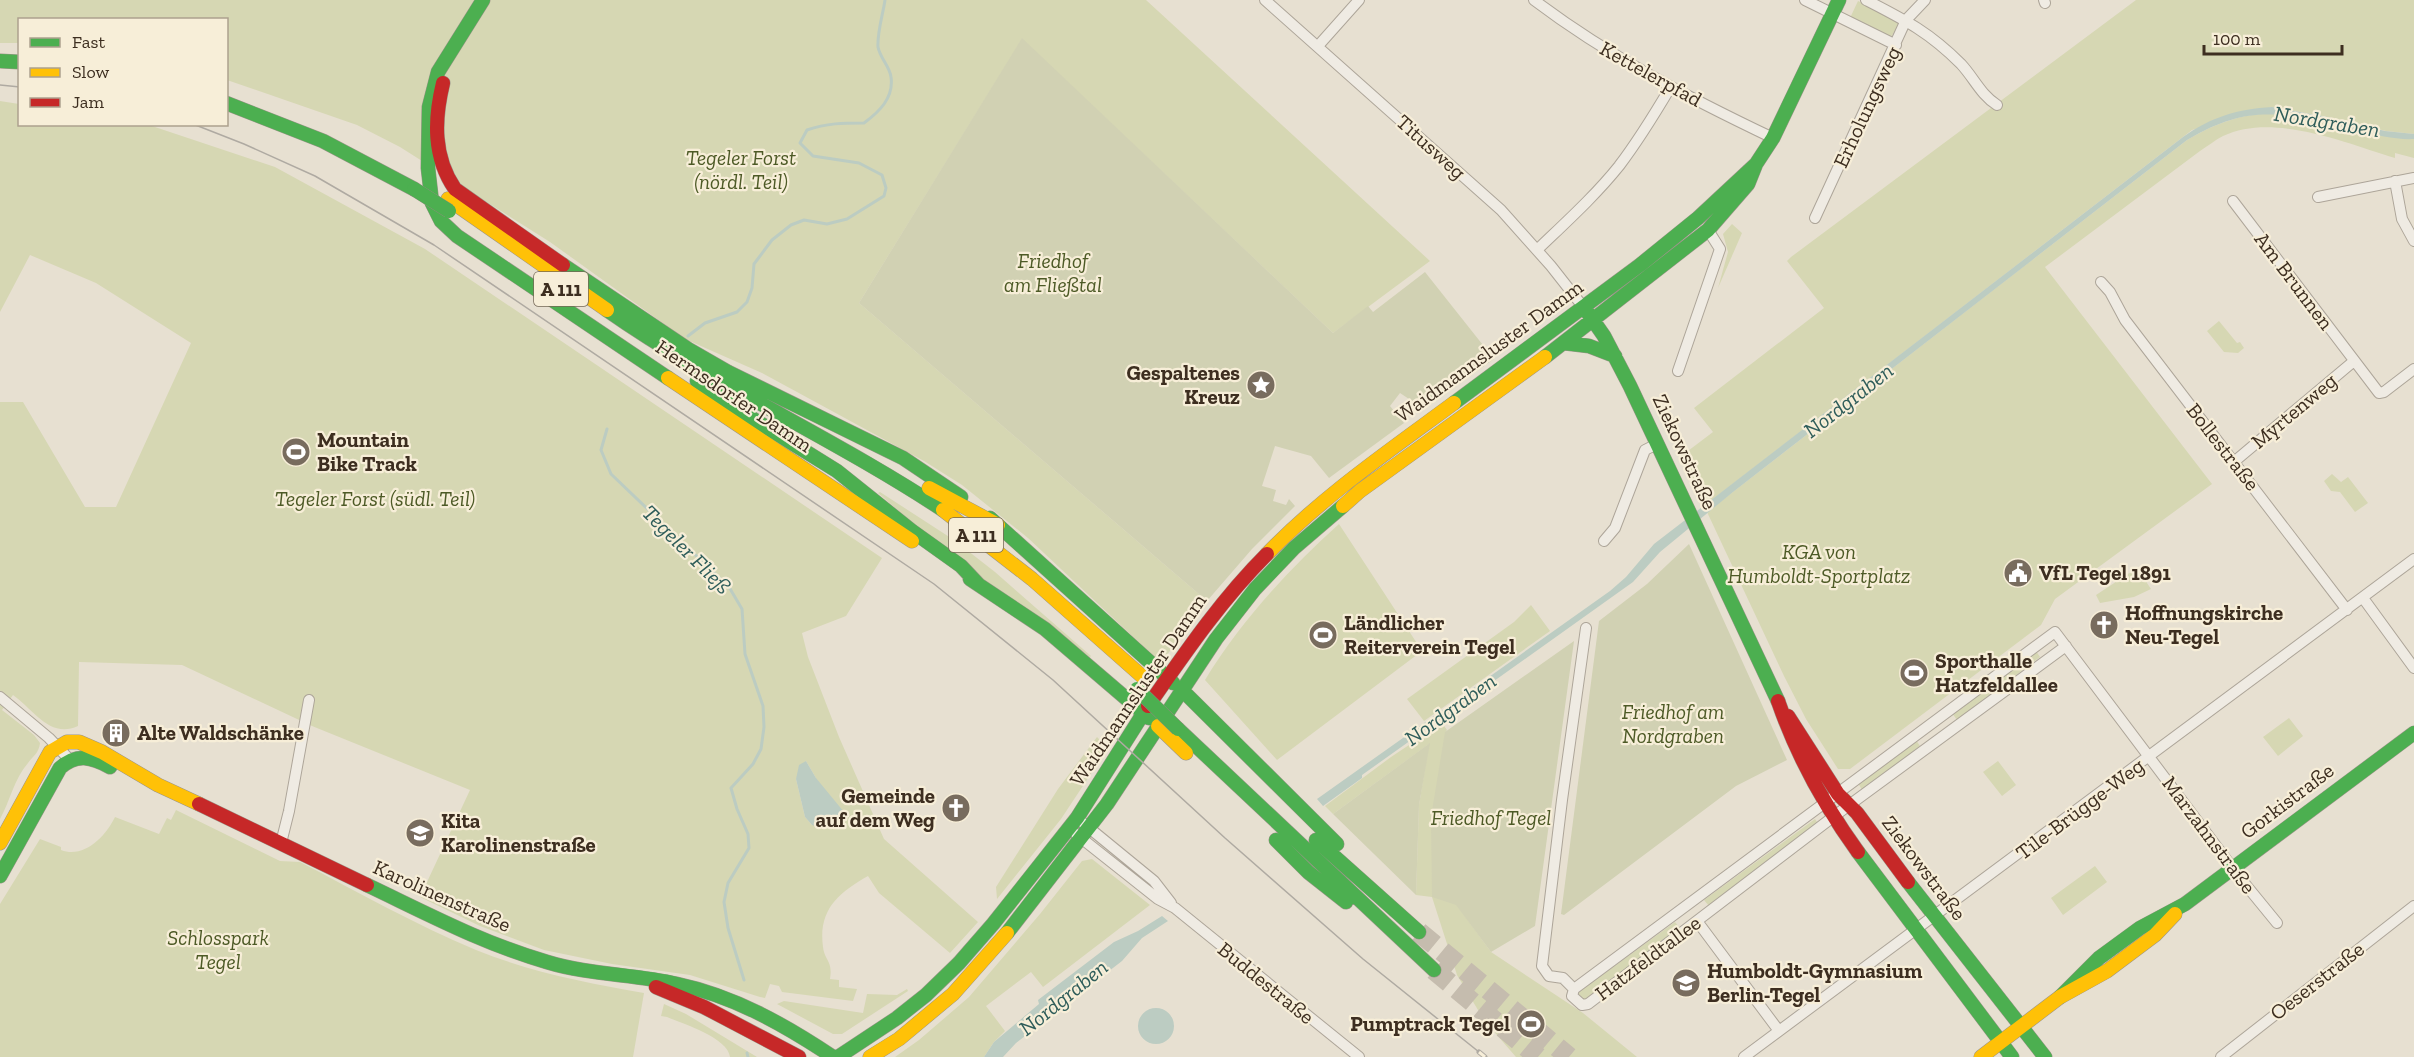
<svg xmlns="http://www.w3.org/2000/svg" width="2414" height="1057" font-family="'Zilla Slab',serif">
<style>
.green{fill:#d6d7b3;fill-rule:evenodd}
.cemetery{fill:#d1d1b3}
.water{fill:#bcccc2}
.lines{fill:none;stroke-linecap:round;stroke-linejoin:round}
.stream{stroke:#bcccc2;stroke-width:3}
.highway-tunnel{stroke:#c5bcae;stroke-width:20;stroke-dasharray:20 10;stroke-linecap:butt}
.street-casing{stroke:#ada599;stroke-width:12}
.fast-casing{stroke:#9c958a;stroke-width:15}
.slow-casing{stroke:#9c958a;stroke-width:15}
.jam-casing{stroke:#9c958a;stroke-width:15}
.street{stroke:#efebe3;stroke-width:10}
.fast{stroke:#4caf50;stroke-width:14}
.slow{stroke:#ffc107;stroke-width:14}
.jam{stroke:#c62828;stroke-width:14}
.tram{stroke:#afaaa2;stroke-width:1.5}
.rail-casing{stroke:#afaaa2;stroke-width:5}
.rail{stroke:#f7eed8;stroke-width:3;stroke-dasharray:9;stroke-linecap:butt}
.fast-bridge-casing{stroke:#928b80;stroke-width:15;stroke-linecap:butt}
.fast-bridge{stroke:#4caf50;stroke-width:14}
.labels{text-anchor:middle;stroke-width:4.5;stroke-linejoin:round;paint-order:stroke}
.shield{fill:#f7eed8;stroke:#756857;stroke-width:1.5}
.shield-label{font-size:20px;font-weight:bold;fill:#3d2e20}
.street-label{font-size:21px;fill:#3d2e20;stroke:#f7eed8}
.park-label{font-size:21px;font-style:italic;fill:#4d5a26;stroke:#f7eed8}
.poi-label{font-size:21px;font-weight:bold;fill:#3d2e20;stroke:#f7eed8;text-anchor:start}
.water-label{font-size:22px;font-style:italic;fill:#2f5d5a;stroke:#f7eed8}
</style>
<rect width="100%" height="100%" fill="#e7e0d1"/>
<path class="green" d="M0 0H1146L1430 261 1333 333 1022 39 859 303 1207 601 1161 663 1028 538 962 485 924 461 762 373 685 339 550 242 400 147 357 125 227 80 226 20H20L19 43H0Z
M2136 0H2414V134L2386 131 2328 117 2272 107 2192 130 1704 506 1680 457 1713 432 1694 408 1824 308 1787 261 1791 257Z
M1858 1 1898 20 1899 24 1891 37 1850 18Z
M0 101 19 104 20 124 149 125 275 167 425 249 882 558 846 616 802 633 808 657 839 737 884 839 978 922 950 953 879 893 868 876C838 893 818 910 823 947 825 962 833 960 830 979L839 980V987L857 989 853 1001 782 992 779 986 770 984 765 998 760 997 690 975 612 964 544 950 480 926 420 897 470 790 312 726 182 665 79 662 78 726C50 739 34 710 13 695L2 710 34 735 40 743C39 753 33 756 28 763 14 779 10 801 0 819V402H23L85 507H116L191 343 96 283 30 255 0 312ZM806 761 816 778 812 825 805 817 796 779Z
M2277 113 2377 135 2414 139V158L2395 153V158C2346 143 2273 112 2223 136 2215 140 2208 146 2200 151L2045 267 2212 484 2055 599 2041 625 1850 769H1838L1806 719 1784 676 1707 512 2187 140C2216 123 2243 113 2277 113Z
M1732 224 1742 233 1718 288 1728 252 1723 234Z
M2219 321 2237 343 2240 342 2244 348 2238 353 2224 352 2207 331Z
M2332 474 2341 482 2348 477 2368 503 2355 512 2340 492 2331 491 2324 481Z
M880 492 954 540 995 572 1091 656 1090 657 961 564 878 493Z
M1339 524 1422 651 1277 760 1205 680C1241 621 1288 570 1339 524Z
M2137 568 2151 589 2134 597 2100 603 2096 595Z
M1531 605 1550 631 1424 721 1407 699 1514 622Z
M2036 651 2040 657 1957 720 1952 713Z
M2289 718 2303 736 2278 756 2263 737Z
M1442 723 1447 730 1445 733 1456 904 1491 952 1583 1013 1637 1057H1516L1484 1020 1457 975 1432 897 1416 895 1419 805 1429 744 1333 814 1325 806 1391 757Z
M1097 737 1108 748 1061 819 997 899 996 887 1058 789Z
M1916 740 1920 746 1862 790 1858 783Z
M1998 761 2016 785 2002 796 1983 772Z
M176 810 280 861 300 862C358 892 416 925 476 950 530 972 587 983 644 993L633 1057H0V904L40 839 61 847V850C84 859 106 836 115 817L159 834 167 818 171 820Z
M1815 819 1819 825 1709 906 1704 900Z
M1092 859 1150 905 1043 987 1031 972 986 1006 1005 1031 994 1042 984 1057H895L919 1040 969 997 1040 914 1082 861Z
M2095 866 2107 882 2063 915 2051 898Z
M1675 922 1680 928 1583 1001 1577 996V993Z
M907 989 908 991 842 1034H833L777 1004 784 1001 863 1013 867 994 897 995Z
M664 1004 686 1014 757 1057H730C728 1038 684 1024 667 1017L661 1016Z"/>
<path class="cemetery" d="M1022 38 1333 333 1368 306 1373 312 1425 272 1494 359 1424 409 1400 393 1390 406 1404 423 1329 478 1311 456 1275 446 1262 486 1276 490 1273 501 1286 505 1289 499 1295 506 1252 549 1207 601 859 303Z
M1689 544 1787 760 1736 786 1564 915 1561 914 1599 621 1647 584Z
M1574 641 1535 926 1491 952 1456 905 1432 897 1431 817 1445 732Z
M1430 743 1419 805 1416 895 1333 814Z"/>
<path class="water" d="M2272 107 2328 117 2385 131 2414 134V139C2396 140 2377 135 2359 131 2288 115 2254 100 2187 140L1733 492 1660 552 1633 582 1362 775V778L1323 806 1317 799 1610 591 1626 577 1654 544 2183 137C2211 117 2238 109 2272 107Z
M806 761 816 778 844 812 824 829 812 825 805 817 796 779 799 765Z
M1162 916 1168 921 1142 938 1122 961 1016 1043 1003 1057H984L994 1042 1039 1004 1038 1000 1114 942 1138 931Z
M1138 1026a18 18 0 1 1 36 0a18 18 0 1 1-36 0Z"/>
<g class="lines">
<path class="stream" d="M688 336 705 323 737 312 747 302 752 288 754 264 772 240 791 225 804 220 827 224 847 219 884 196 886 188 882 175 859 163 813 156 800 143 807 130C827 123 843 123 864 123 879 112 894 98 891 77 890 67 880 58 878 47 877 33 883 14 885 0
M607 429 601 450 611 474 729 587 742 609 745 654 763 706 764 727 761 749 753 764 731 788 737 809 748 834 749 848 728 883 724 902 728 928 744 980
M747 1053 748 1057"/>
<path class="highway-tunnel" d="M1419 932 1569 1057
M1434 970 1538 1057"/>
<g class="street-casing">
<path id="street" d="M1265 0 1501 210 1551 266 1584 308
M1534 0C1608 56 1689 98 1773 138
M1805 0 1896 45
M1866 0C1905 20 1929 32 1961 64 1974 78 1981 95 1997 105
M2044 0 2045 3
M1318 46 1359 0
M2395 181 2402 219 2414 241
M2318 197 2414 178
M2233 201 2379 393 2384 392 2414 369
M1815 218 1906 20 1925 0
M1537 250C1565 223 1595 196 1619 166 1638 141 1654 115 1670 88
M2101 282 2110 292 2125 320 2347 610
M1678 371 1720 249 1708 230
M2235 461 2354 361
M1604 541 1615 528 1645 450 1657 444
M2363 598 2414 668
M0 697 49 738 69 759
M1077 818 1154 881 1171 903
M1076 834 1158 899 1175 908 1359 1057
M281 843 289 811 309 700
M1697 921 1779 1031
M1574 989 2055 632 2241 879 2277 923
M1574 989 1572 996 1582 1005 1588 1004 1833 817 2066 646
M1574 989 1563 978 1549 976 1542 966 1562 800 1586 628
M1744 1057 2414 559
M2221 1057 2414 906"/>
</g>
<g class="fast-casing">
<path id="fast" d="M483 0 438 72 429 107 428 168 432 203 441 221 457 236 668 378
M0 61 20 62
M226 103 323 141 414 189
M563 265 688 349 728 372 903 458 961 497
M607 310C714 385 834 438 943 510
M1588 313 1604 336 1630 386 1778 701
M1564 343 1589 346 1615 356
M1545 357 1708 230 1748 184 1756 164 1773 138 1839 0
M697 381 734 407 837 471 912 531 961 566 978 584
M1454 403 1640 265 1698 218 1756 164
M990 518 1173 683
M970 579 1045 629 1149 718
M1182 690 1337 844
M1178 729 1434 970
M1276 840 1308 872 1346 902
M1316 840 1419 932
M1858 852 2012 1057
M0 876 60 768C77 753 91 757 110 767
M1908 882 2045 1057
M367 885C426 913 484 944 547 962 589 975 634 974 677 984 734 996 785 1025 833 1057
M1007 933 1107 804 1216 639 1255 589 1294 548 1343 506
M2060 997 2099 958 2140 928 2185 904 2414 733
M838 1057 897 1018 926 995 959 963 993 924 1077 818 1148 706"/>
</g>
<g class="slow-casing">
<path id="slow" d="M448 199 607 310
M668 378 912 541
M929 488 998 525
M1343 506 1360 491 1545 357
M943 510 1032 579 1144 678
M1267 554C1323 496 1389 451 1454 403
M1158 726 1186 753
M0 843 50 752 67 742H79L102 752 158 785 199 804
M870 1057 899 1039 953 994 1007 933
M1981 1057 2060 997 2107 971 2155 935 2175 914"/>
</g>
<g class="jam-casing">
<path id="jam" d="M443 83C434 120 433 157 455 189L563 265
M1778 701C1797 756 1824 805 1858 852
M1148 706C1185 653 1221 600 1267 554
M1788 716 1838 794 1857 813 1908 882
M199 804 367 885
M656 987 704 1007 799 1057"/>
</g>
<use href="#street" class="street"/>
<use href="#fast" class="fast"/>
<use href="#slow" class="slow"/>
<use href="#jam" class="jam"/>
<path class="tram" d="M0 85 20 87
M193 124 244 144 315 176 434 245 934 584 1053 680 1225 838 1363 959 1479 1052"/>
<g class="rail-casing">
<path id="rail" d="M1479 1052 1485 1057"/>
</g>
<use href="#rail" class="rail"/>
<g class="fast-bridge-casing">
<path id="fast-bridge" d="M414 189 449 211
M1137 689 1178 729"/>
</g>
<use href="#fast-bridge" class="fast-bridge"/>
</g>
<defs>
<g id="sight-disc" transform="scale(1.5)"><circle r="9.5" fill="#786c5e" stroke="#f7eed8"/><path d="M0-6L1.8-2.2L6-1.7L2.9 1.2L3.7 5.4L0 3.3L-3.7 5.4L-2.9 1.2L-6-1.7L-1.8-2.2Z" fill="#fff"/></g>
<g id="stadium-disc" transform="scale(1.5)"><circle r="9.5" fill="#786c5e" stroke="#f7eed8"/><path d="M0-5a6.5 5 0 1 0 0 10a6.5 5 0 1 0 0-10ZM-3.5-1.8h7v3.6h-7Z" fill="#fff"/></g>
<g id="civic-disc" transform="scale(1.5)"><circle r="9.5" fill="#786c5e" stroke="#f7eed8"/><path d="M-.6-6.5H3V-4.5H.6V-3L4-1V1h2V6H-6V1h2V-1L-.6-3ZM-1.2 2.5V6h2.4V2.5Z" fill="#fff"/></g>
<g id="church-disc" transform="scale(1.5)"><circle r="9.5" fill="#786c5e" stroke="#f7eed8"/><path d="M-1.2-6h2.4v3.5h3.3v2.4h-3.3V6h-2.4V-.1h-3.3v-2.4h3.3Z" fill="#fff"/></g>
<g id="building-disc" transform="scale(1.5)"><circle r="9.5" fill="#786c5e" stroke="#f7eed8"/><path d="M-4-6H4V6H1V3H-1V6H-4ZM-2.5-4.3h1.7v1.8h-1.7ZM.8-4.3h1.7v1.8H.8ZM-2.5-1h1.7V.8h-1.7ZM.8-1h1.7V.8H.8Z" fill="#fff"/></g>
<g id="school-disc" transform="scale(1.5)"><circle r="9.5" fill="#786c5e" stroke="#f7eed8"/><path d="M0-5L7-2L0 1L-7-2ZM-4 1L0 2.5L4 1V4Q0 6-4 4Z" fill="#fff"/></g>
</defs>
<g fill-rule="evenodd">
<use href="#sight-disc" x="1261" y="385"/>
<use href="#stadium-disc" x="296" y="452"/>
<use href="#civic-disc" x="2018" y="573"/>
<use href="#church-disc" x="2104" y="625"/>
<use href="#stadium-disc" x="1323" y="635"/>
<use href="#stadium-disc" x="1914" y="673"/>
<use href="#building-disc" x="116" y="733"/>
<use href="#church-disc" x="956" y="808"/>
<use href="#school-disc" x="420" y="833"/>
<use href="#school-disc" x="1686" y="983"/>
<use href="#stadium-disc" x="1531" y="1024"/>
</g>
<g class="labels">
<g class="shield">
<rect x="534" y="272" width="54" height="34" rx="4.5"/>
<rect x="949" y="518" width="54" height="34" rx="4.5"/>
</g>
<g class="shield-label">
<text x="561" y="296">A 111</text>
<text x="976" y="542">A 111</text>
</g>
<g class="street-label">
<text transform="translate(1651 74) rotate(29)" y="7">Kettelerpfad</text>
<text transform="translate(1867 107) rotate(-65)" y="7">Erholungsweg</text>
<text transform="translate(1431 147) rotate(42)" y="7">Titusweg</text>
<text transform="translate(2294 281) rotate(53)" y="7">Am Brunnen</text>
<text transform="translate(1489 351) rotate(-36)" y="7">Waidmannsluster Damm</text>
<text transform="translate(734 396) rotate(34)" y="7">Hermsdorfer Damm</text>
<text transform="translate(2294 411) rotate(-40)" y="7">Myrtenweg</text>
<text transform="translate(2223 447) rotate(52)" y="7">Bollestraße</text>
<text transform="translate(1685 452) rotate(65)" y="7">Ziekowstraße</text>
<text transform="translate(1138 690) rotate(-56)" y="7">Waidmannsluster Damm</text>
<text transform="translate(2287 801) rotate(-37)" y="7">Gorkistraße</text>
<text transform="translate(2080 809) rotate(-37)" y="7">Tile-Brügge-Weg</text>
<text transform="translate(2209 835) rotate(53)" y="7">Marzahnstraße</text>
<text transform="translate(1924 868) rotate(53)" y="7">Ziekowstraße</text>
<text transform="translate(442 896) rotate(24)" y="7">Karolinenstraße</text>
<text transform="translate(1648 958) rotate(-37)" y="7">Hatzfeldtallee</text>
<text transform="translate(2317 981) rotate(-38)" y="7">Oeserstraße</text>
<text transform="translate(1266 983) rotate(39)" y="7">Buddestraße</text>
</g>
<g class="park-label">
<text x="741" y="165">Tegeler Forst<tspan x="741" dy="24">(nördl. Teil)</tspan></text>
<text x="1053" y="268">Friedhof<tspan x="1053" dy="24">am Fließtal</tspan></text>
<text x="375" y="506">Tegeler Forst (südl. Teil)</text>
<text x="1819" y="559">KGA von<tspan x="1819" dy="24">Humboldt-Sportplatz</tspan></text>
<text x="1673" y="719">Friedhof am<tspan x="1673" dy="24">Nordgraben</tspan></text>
<text x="1491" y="825">Friedhof Tegel</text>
<text x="218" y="945">Schlosspark<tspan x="218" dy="24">Tegel</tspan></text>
</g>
<g class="poi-label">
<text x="1240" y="380" text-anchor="end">Gespaltenes<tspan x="1240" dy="24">Kreuz</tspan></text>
<text x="317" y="447">Mountain<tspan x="317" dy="24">Bike Track</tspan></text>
<text x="2039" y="580">VfL Tegel 1891</text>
<text x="2125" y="620">Hoffnungskirche<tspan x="2125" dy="24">Neu-Tegel</tspan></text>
<text x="1344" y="630">Ländlicher<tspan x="1344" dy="24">Reiterverein Tegel</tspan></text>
<text x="1935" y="668">Sporthalle<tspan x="1935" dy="24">Hatzfeldallee</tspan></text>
<text x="137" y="740">Alte Waldschänke</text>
<text x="935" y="803" text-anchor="end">Gemeinde<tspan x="935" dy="24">auf dem Weg</tspan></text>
<text x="441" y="828">Kita<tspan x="441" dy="24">Karolinenstraße</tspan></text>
<text x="1707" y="978">Humboldt-Gymnasium<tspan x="1707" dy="24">Berlin-Tegel</tspan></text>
<text x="1510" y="1031" text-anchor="end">Pumptrack Tegel</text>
</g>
<g class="water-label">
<text transform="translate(2327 121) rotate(9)" y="8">Nordgraben</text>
<text transform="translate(1848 400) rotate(-38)" y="8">Nordgraben</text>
<text transform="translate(687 549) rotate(45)" y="8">Tegeler Fließ</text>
<text transform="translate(1450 709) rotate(-36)" y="8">Nordgraben</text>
<text transform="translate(1063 997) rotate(-39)" y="8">Nordgraben</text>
</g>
</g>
<rect x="18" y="18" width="210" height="108" fill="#f7eed8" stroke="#ada18e" stroke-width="1.5"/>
<rect x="30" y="38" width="30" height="9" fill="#4caf50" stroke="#ada18e" stroke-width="1.5"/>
<text x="72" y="48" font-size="18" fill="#3d2e20">Fast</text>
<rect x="30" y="68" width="30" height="9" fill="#ffc107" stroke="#ada18e" stroke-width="1.5"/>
<text x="72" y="78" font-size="18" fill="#3d2e20">Slow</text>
<rect x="30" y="98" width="30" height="9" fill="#c62828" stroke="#ada18e" stroke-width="1.5"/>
<text x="72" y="108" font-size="18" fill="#3d2e20">Jam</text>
<path d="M2204 45v9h138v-9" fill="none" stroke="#3d2e20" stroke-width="3"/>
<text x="2213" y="45" font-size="18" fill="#3d2e20" stroke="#f7eed8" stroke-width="4.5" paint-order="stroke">100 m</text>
</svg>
